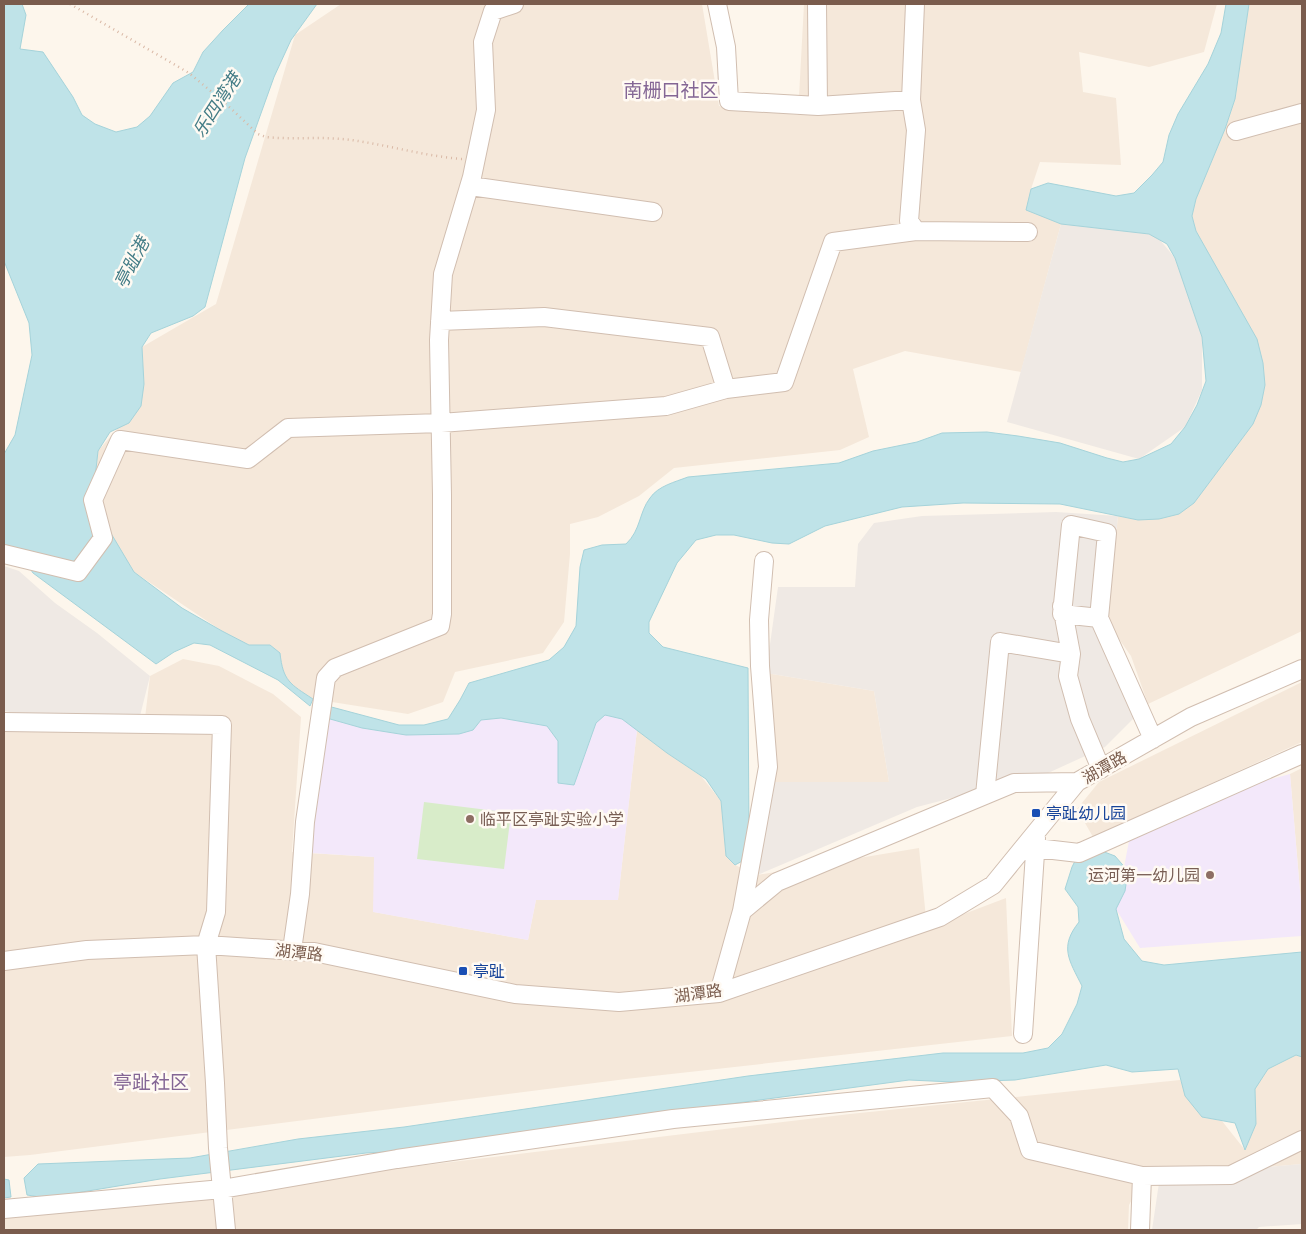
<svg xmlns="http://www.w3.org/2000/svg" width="1306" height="1234" font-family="'Sofia Sans Condensed','Noto Sans SC',sans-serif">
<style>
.residential{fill:#f5e8da}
.industrial{fill:#efe9e4}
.education{fill:#f3e8fa}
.green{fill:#d8ecc9}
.water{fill:#bfe3e8;stroke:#a5d3da}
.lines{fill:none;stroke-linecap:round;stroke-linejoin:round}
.minor-casing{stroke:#d1beb0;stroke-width:20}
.path{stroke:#d9b8a5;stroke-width:2.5;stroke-dasharray:1 4;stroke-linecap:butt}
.minor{stroke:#fff;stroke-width:18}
.transit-dot{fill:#1a4fb4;stroke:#fffaf3;stroke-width:2}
.education-dot{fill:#8d6e63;stroke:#fffaf3;stroke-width:2}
.labels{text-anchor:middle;stroke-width:5;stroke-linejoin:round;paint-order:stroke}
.street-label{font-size:16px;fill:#7a5c4d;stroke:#fffaf3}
.transit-label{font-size:16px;fill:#164399;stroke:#fffaf3;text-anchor:start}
.education-label{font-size:16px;fill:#785e54;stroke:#fffaf3;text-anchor:start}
.water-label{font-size:18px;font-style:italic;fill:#437c86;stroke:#fffaf3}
.quarter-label{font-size:19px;fill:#846695;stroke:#fffaf3}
</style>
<rect width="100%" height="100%" fill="#fdf6ec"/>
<path class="residential" d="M341 4H702L719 106 798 115 804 4H1217L1204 52 1149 67 1079 52 1083 92 1116 98 1121 165 1040 162 1031 189 1027 210 1061 224 1021 372 905 351 853 369 869 437 840 450 674 468 639 496 598 517 570 524V554L564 622 543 653 455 672 443 702 408 714 313 699 290 684 282 669 280 653 270 645H249L222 631 134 572 109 531 96 471 98 451 117 429 136 412 144 384 142 347 216 304 295 35Z
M1249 4H1302V631L1148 704 1131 656 1107 622 1118 516 1138 520 1194 503 1247 432 1261 405 1265 385 1263 363 1196 231 1192 216 1196 199 1225 129 1235 99Z
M183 659 219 666 273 694 301 717 292 852 374 857V912L528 940 536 900 618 899 637 730 667 753 701 776 721 801 726 856 735 865 757 875 919 848 927 928 1006 898 1012 1036 626 1079 30 1155 4 1157V712L145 718 150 676Z
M766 673 874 691 889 782H769Z
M1302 682V742L1093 837 1077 809 1099 782Z
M1302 768V914L1290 774Z
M1296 1055 1302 1057V1164L1244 1169 1149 1168 1129 1205 1128 1230H4V1216L850 1114 1180 1080 1202 1117 1222 1121 1245 1150 1256 1123 1255 1089 1258 1066Z"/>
<path class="industrial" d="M1061 224 1149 234 1160 240 1175 258 1202 337V390L1185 427 1139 459 1007 422Z
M1056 512 1118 516 1107 622 1148 704 1105 747 1048 773 917 807 748 879 769 782H889L874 691 766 673 778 587H855L858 544 874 523 922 516Z
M4 566 19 571 55 603 97 633 150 676 140 716 109 728 4 711Z
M1302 1164V1224L1259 1227 1256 1230H1152L1160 1176Z"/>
<path class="education" d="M605 715 622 719 637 730 618 900H536L528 940 373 912 374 857 311 853 323 717 362 728 406 735 459 734 473 730 481 720 501 718 547 726 558 741V783L574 785 596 723Z
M1290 774 1302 914V936L1140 948 1116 909 1129 841 1186 802Z"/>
<path class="green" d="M424 802 511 813 504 869 417 859Z"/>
<path class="water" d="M4 4H22L26 15 20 49 43 52 73 97 82 115 95 124 116 132 137 127 150 116 173 83 193 72 203 52 223 30 249 4H317L291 40 274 77 245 158 205 307 193 316 151 333 142 347 144 384 141 406 129 423 110 432 98 451 95 478 109 530 134 572 182 608 222 631 249 645H270L280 653C283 681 290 684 313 699L310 706 278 680 210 645 194 643 174 652 156 664 33 573 23 558 4 549V454L15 435 32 355 29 323 4 261Z
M1226 4H1249L1235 99 1225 129 1196 199 1192 216 1196 231 1257 339 1263 363 1265 385 1261 405 1253 424 1194 503 1179 514 1159 519 1138 520 1060 504 963 503 902 507 825 526 789 544 772 543 734 535H716L696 540 677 563 649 622V633L663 647 748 668 749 844 746 859 735 865 726 856 721 801 706 779 667 753 622 719 605 715 596 723 574 785 558 783V741L547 726 501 718 481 720 473 730 459 734 406 735 362 728 323 717 324 705 399 725H424L448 719 460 700 469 683 549 660 564 647 576 626 580 567 584 550 602 545 626 544C641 530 639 512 650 498 658 486 675 482 688 477L839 463 873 451 917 442 942 433 987 432 1018 436 1060 443 1107 458 1123 462 1139 459 1171 444 1185 427 1197 405 1206 381 1202 337 1175 258 1167 244 1149 234 1061 224 1026 210 1031 189 1048 183 1116 196 1134 193 1152 175 1163 162 1169 135 1178 114 1208 64 1221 33Z
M1099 850 1115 856 1128 871 1125 891 1116 909 1124 939 1142 961 1164 965 1302 952V1057L1296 1055 1268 1069 1255 1089 1256 1124 1245 1150 1235 1123 1202 1117 1185 1096 1178 1069 1132 1072 1106 1065 1015 1080 953 1082 909 1080 655 1114 449 1149 366 1153 160 1179 46 1198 27 1195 24 1178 38 1164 190 1158 298 1139 404 1127 748 1076 943 1053H1023L1048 1048 1062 1034 1077 1004 1082 986C1069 960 1059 947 1079 922L1078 907 1065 889 1072 867 1079 853Z
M4 1179 9 1180 11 1197 4 1198Z"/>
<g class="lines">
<g class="minor-casing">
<path id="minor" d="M717 4 726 47 729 101 818 106 817 4
M911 100 915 4
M818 106 911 100 916 130 909 221 916 231 1028 232
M1236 131 1302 113
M470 186 653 212
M440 321 544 317 710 337 726 389 784 382 833 242 916 231
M4 554 78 572 103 538 93 500 120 440 248 459 288 428 441 423 666 406 726 389
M1099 618 1062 614 1071 525 1107 533 1099 618 1153 739
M1071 654 1068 676 1080 719 1101 769
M4 722 222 725 216 912 206 945 215 1083 218 1148 226 1230
M985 795 1000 642 1071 654 1062 606
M1036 848 1079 853 1302 754
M742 911 768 767 760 666 759 620 764 561
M292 950 300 894 305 822 326 678 335 668 440 626 442 614V495L439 340 443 274 472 177 486 110 483 42 493 11 514 4
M4 961 87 950 206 945 314 952 515 994 619 1002 719 993 940 917 993 885 1077 782 1191 717 1302 669
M719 993 742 911 777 882 1014 783 1077 782
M1023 1034 1036 838
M4 1209 222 1189 397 1159 673 1119 993 1088 1019 1116 1030 1150 1142 1176 1231 1175 1302 1140
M1140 1230 1142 1176"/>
</g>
<path class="path" d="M70 4 189 73 225 103 258 134 266 137C294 140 323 136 351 140 388 145 424 156 462 159"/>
<use href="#minor" class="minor"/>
</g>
<g class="transit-dot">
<rect x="1031" y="808" width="10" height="10" rx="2.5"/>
<rect x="458" y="966" width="10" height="10" rx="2.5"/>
</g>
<g class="education-dot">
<circle cx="470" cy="819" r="5"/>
<circle cx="1210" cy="875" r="5"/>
</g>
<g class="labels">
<g class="street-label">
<text transform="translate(1104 767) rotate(-30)" y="6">湖潭路</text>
<text transform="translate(299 952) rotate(6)" y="6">湖潭路</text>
<text transform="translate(698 993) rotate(-8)" y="6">湖潭路</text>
</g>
<g class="transit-label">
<text x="1046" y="819">亭趾幼儿园</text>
<text x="473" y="977">亭趾</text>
</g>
<g class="education-label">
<text x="480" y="825">临平区亭趾实验小学</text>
<text x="1200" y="881" text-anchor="end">运河第一幼儿园</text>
</g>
<g class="water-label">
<text transform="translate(217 105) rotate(-57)" y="6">乐四湾港</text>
<text transform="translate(132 263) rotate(-63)" y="6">亭趾港</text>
</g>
<g class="quarter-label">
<text x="671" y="97">南栅口社区</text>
<text x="151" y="1089">亭趾社区</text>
</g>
</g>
<rect width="1306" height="1234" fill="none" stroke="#7a5c4d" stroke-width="10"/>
</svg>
